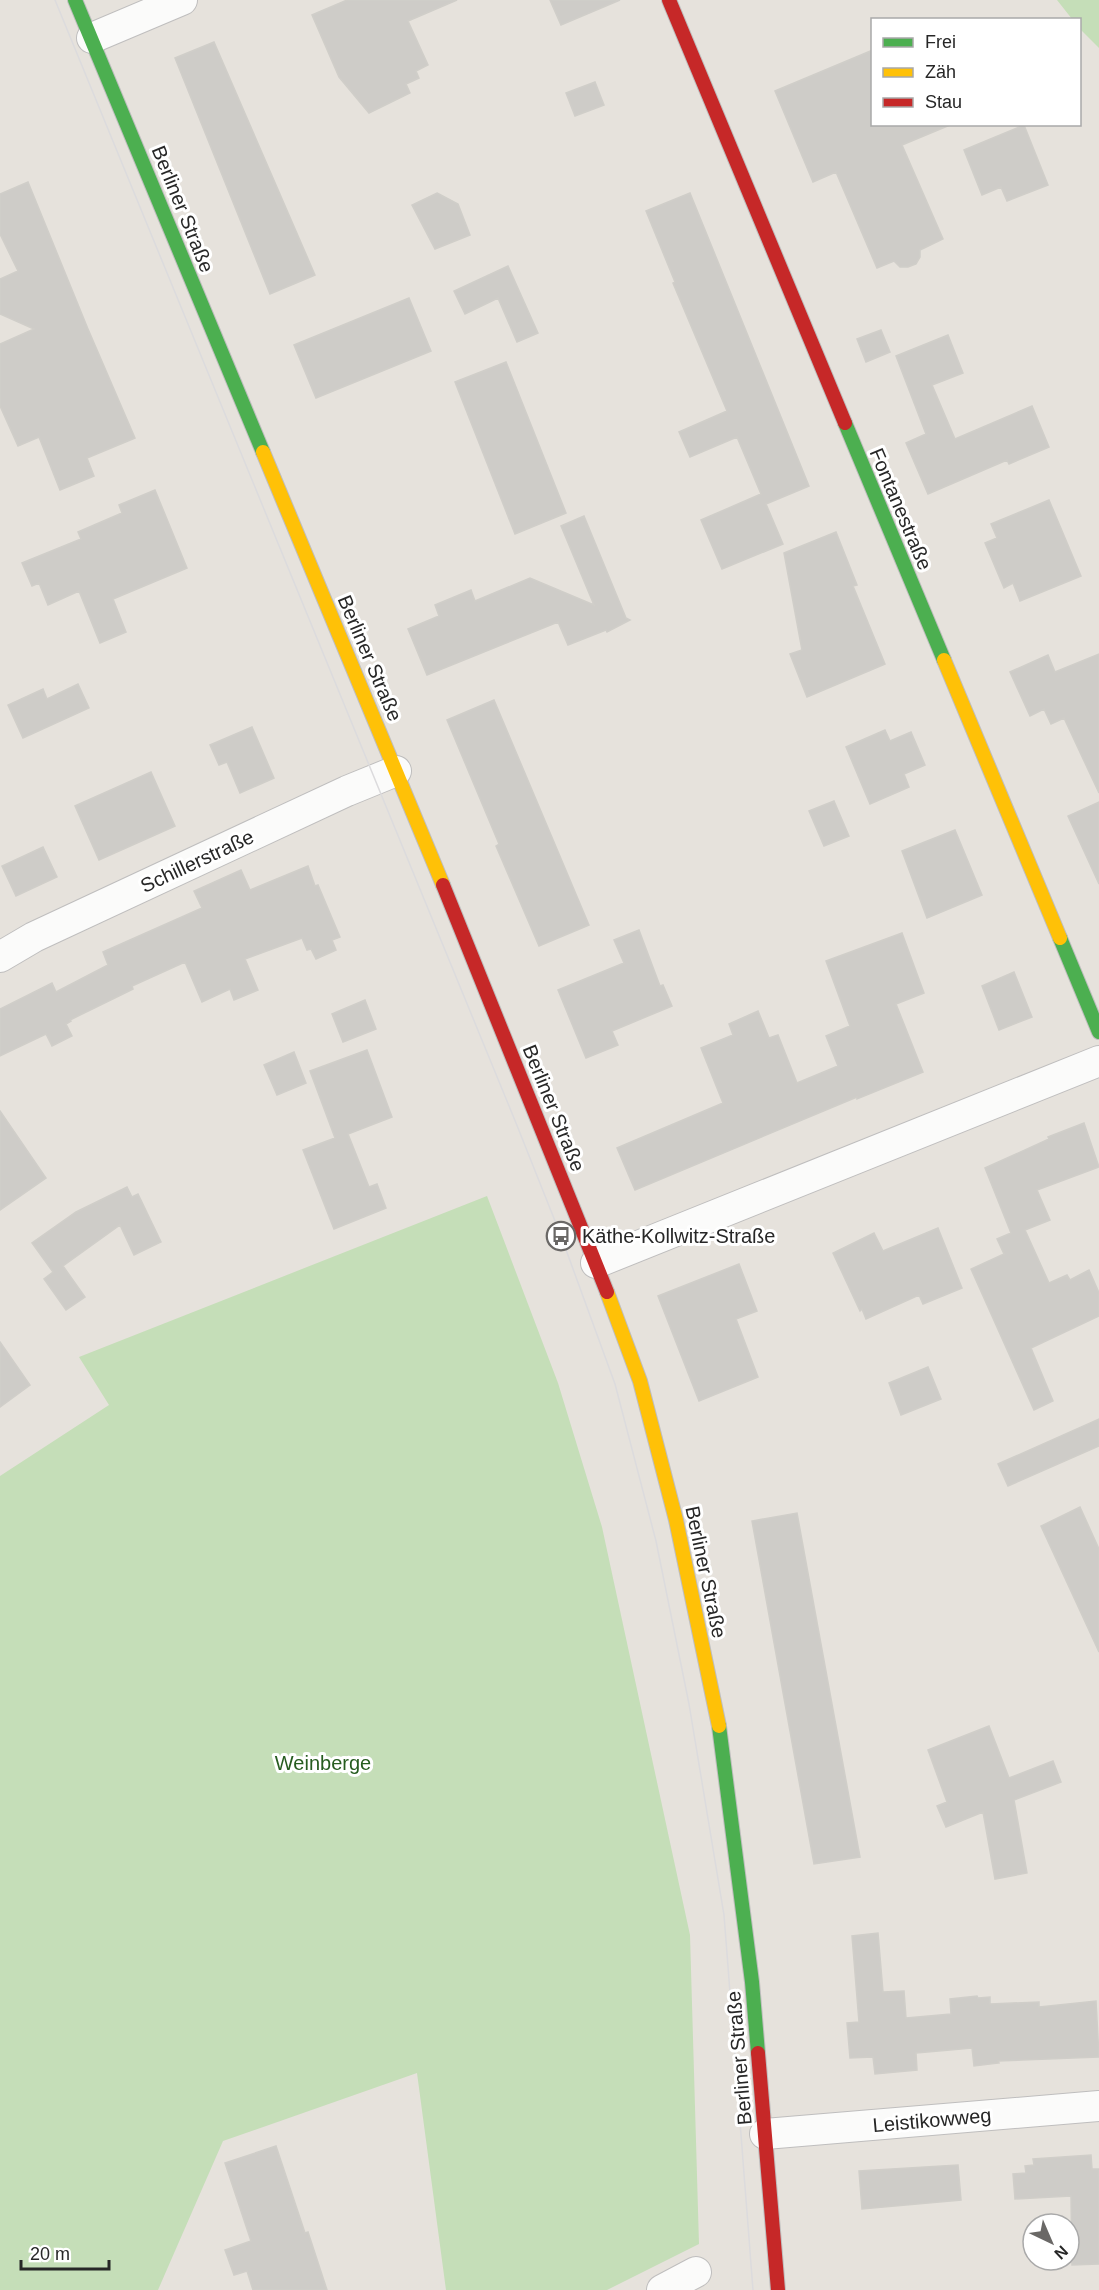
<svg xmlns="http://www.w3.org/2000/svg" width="1099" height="2290" font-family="Helvetica,sans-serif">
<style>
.green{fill:#c5deb8}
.building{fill:#ceccc8;stroke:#d0cec9;stroke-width:1.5}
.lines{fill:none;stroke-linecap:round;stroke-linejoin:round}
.street-casing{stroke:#bfbebe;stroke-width:32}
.fast-casing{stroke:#bfbebe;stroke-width:16}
.slow-casing{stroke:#bfbebe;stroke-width:16}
.jam-casing{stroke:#bfbebe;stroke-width:16}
.street{stroke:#fbfbfa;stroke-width:30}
.fast{stroke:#4caf50;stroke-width:14}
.slow{stroke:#ffc107;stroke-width:14}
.jam{stroke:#c62828;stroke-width:14}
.tram{stroke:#dcdbdd;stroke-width:1.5}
.labels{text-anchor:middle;stroke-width:6;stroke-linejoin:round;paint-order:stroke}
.street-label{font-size:20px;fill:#272727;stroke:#fff}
.poi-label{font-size:20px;fill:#272727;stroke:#fff;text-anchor:start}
.park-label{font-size:20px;fill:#265c1f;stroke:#fff}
</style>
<rect width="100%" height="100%" fill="#e6e2dc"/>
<path class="green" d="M1057 0H1099V48L1080 29V20L1072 19Z
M487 1196 558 1383 602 1527 690 1935 699 2244 607 2290H446L417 2073 223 2141 158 2290H0V1476L109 1405 79 1357Z"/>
<path class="building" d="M347 0H457L408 21 428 65 416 71 419 78 406 84 410 93 369 113 339 77 312 15Z
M550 0H620L561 25Z
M214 42 315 275 270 294 175 58Z
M873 50V124L950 125 902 145 943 239 920 250V257L916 264 908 267H900L894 261 877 268 836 172 813 182 775 91Z
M595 82 604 105 575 116 566 93Z
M1024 125 1048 185 1007 201 1001 187 982 195 964 150Z
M28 182 88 329 135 438 87 458 94 476 60 490 39 437 18 446 0 406V344L34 329 0 314V279L18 271 0 234V194Z
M437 193 458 204 470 235 435 249 412 205Z
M690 193 809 486 766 504 783 544 722 569 701 520 761 494 737 437 690 457 679 432 727 411 673 283 675 282 646 211Z
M508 266 538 333 517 342 498 298 465 314 454 291Z
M409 298 431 351 316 398 294 345Z
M881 330 890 352 866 362 857 339Z
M948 335 963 373 932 385 955 439 1032 406 1049 447 1009 464 1007 460 928 494 906 443 926 434 896 356Z
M506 362 566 513 515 534 455 382Z
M155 490 187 568 113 599 126 632 100 643 79 591 48 605 39 583 32 586 22 563 81 539 78 532 122 513 119 505Z
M1049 500 1081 576 1020 601 1013 583 1004 588 985 543 997 538 991 524Z
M584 516 626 618 630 620 607 632 606 630 568 645 558 622 427 675 408 629 439 616 435 605 471 590 475 601 530 578 594 605 561 526Z
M836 532 857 585 853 586 885 664 807 697 790 654 802 650 784 553Z
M1099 654V793L1064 718 1051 724 1044 709 1030 716 1010 672 1048 655 1055 672Z
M78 684 89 708 23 738 8 705 43 689 47 699Z
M494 700 589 925 539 946 496 846 499 844 447 720Z
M252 727 274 778 240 793 227 762 219 765 210 745Z
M885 730 890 741 911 732 925 765 904 774 909 787 870 804 846 747Z
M151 772 175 826 99 860 75 806Z
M834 801 849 836 824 846 809 811Z
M1099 802V884L1068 816Z
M955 830 982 895 927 918 902 851Z
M43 847 57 877 16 896 2 866Z
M308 866 315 886 318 885 340 937 332 940 336 950 316 959 311 949 307 950 302 938 245 959 258 990 234 1000 230 989 202 1002 185 962 132 986 133 989 70 1020 71 1021 66 1024 72 1036 52 1046 46 1034 0 1056V1009L52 983 56 992 108 965 103 952 202 908 194 891 241 870 250 890Z
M639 930 660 986 663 985 672 1006 612 1031 618 1045 586 1058 558 990 624 963 614 940Z
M902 933 924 993 896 1004 923 1072 857 1099V1097L635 1190 617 1148 723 1103 701 1048 733 1035 729 1024 758 1011 769 1038 778 1035 797 1083 838 1066 826 1036 850 1026 826 961Z
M1014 972 1032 1017 999 1030 982 986Z
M365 1000 376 1029 343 1042 332 1014Z
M367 1050 392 1117 348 1134 369 1187 377 1184 386 1208 334 1229 303 1150 335 1138 310 1071Z
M294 1052 306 1083 277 1095 264 1065Z
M0 1111 46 1178 0 1210Z
M1084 1123 1099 1167 1037 1190 1050 1220 1025 1230 1049 1283 1067 1275 1070 1280 1089 1270 1099 1293V1316L1031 1348 1053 1401 1034 1410 971 1269 1004 1254 997 1239 1011 1233 985 1168 1049 1139 1048 1137Z
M127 1187 132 1197 138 1194 161 1242 134 1255 120 1225 63 1266 85 1297 66 1310 44 1279 53 1272 32 1243 76 1212Z
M938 1228 962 1288 923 1304 919 1295 866 1319 862 1309 860 1311 833 1253 874 1233 883 1251Z
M739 1264 757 1311 736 1319 758 1377 699 1401 658 1296Z
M0 1342 30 1385 0 1407Z
M928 1367 941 1399 901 1415 889 1383Z
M1099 1419V1446L1008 1486 998 1464Z
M1080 1507 1099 1549V1652L1041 1526Z
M797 1513 860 1857 814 1864 752 1521Z
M989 1726 1009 1778 1053 1761 1061 1782 1014 1800 1027 1873 995 1879 983 1812 946 1827 937 1806 947 1802 928 1750Z
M878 1933 883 1992 904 1991 906 2018 951 2014 950 1999 977 1996 978 1998 990 1997V2004L1039 2002V2007L1096 2001 1099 2057 998 2061 999 2063 974 2066 972 2048 950 2050 916 2053 917 2070 875 2074 873 2057 850 2058 847 2023 859 2022 852 1936Z
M276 2146 305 2233 308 2232 327 2290H253L247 2271 234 2275 225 2250 251 2241 225 2163Z
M1091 2155 1092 2169H1099V2264L1072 2265 1071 2196 1015 2199 1013 2174 1026 2173 1025 2166 1034 2165 1033 2159Z
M958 2165 961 2200 862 2209 859 2171Z"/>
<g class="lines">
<g class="street-casing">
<path id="street" d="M92 38 182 0
M0 957 34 937 347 791 396 771
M596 1263 1099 1061
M765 2134 1099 2106
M662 2290 696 2272"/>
</g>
<g class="fast-casing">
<path id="fast" d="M75 0 263 452
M845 423 944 660
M1060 938 1099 1032
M719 1726 752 1982 758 2053"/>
</g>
<g class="slow-casing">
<path id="slow" d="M263 452 443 885
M944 660 1060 938
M607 1292 640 1381 676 1520 719 1726"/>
</g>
<g class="jam-casing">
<path id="jam" d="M669 0 845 423
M443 885 607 1292
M758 2053 778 2290"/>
</g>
<use href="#street" class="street"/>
<use href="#fast" class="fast"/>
<use href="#slow" class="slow"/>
<use href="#jam" class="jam"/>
<path class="tram" d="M55 0 516 1123 561 1236 615 1384 656 1541 689 1704 724 1915 753 2290"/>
</g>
<defs>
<g id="bus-ring" transform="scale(1.5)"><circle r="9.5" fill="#fff" stroke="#6a6866" stroke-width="1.5"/><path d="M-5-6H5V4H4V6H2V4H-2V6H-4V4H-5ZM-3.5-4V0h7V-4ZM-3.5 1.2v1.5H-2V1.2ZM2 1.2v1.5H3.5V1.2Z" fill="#6a6866"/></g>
</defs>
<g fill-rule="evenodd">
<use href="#bus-ring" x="561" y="1236"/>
</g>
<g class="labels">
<g class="street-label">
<text transform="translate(183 209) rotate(68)" y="7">Berliner Straße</text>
<text transform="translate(901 509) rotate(67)" y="7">Fontanestraße</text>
<text transform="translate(370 658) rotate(67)" y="7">Berliner Straße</text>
<text transform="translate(197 861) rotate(-25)" y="7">Schillerstraße</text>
<text transform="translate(554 1108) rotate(68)" y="7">Berliner Straße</text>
<text transform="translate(706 1572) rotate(78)" y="7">Berliner Straße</text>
<text transform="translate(739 2058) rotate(-95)" y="7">Berliner Straße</text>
<text transform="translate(932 2120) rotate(-5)" y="7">Leistikowweg</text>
</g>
<g class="poi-label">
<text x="582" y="1243">Käthe-Kollwitz-Straße</text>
</g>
<g class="park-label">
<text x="323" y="1770">Weinberge</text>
</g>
</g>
<rect x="871" y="18" width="210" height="108" fill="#ffffff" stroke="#a9a9a9" stroke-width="1.5"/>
<rect x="883" y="38" width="30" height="9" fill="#4caf50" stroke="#a9a9a9" stroke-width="1.5"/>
<text x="925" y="48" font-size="18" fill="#272727">Frei</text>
<rect x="883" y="68" width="30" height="9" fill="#ffc107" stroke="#a9a9a9" stroke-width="1.5"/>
<text x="925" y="78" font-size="18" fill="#272727">Zäh</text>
<rect x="883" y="98" width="30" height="9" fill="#c62828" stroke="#a9a9a9" stroke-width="1.5"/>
<text x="925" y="108" font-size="18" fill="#272727">Stau</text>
<g transform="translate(1051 2242) rotate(136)"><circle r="28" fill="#ffffff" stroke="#a9a9a9" stroke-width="1.5"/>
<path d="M0-4.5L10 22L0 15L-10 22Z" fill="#6a6866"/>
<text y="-9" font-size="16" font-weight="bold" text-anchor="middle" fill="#272727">N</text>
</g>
<path d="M21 2260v9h88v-9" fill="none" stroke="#272727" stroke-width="3"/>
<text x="30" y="2260" font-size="18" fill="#272727" stroke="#ffffff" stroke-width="4.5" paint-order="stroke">20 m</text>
</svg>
